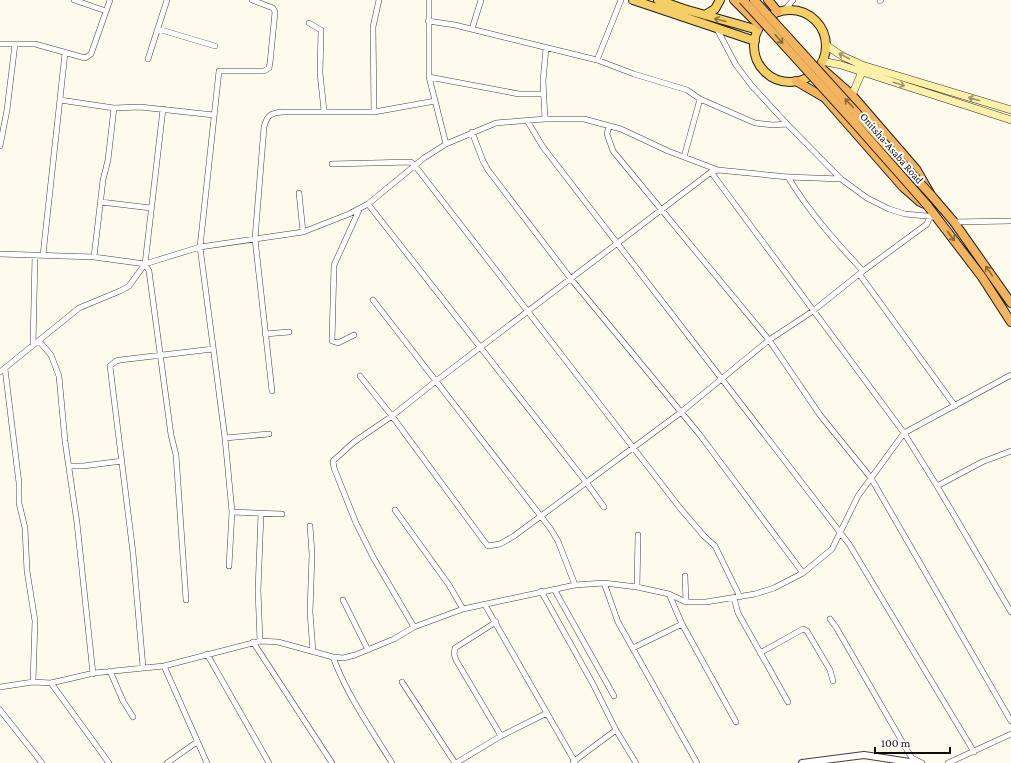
<svg xmlns="http://www.w3.org/2000/svg" width="1011" height="763" font-family="'Crimson Pro',serif">
<style>
.lines{fill:none;stroke-linecap:round;stroke-linejoin:round}
.minor-casing{stroke:#3f3f3f;stroke-width:6}
.tertiary-casing{stroke:#3f3f3f;stroke-width:8}
.secondary-casing{stroke:#2e2e2e;stroke-width:8}
.primary-casing{stroke:#1d1d1d;stroke-width:10}
.trunk-casing{stroke:#1d1d1d;stroke-width:10}
.minor{stroke:#fff;stroke-width:5}
.tertiary{stroke:#fff;stroke-width:6}
.secondary{stroke:#fdf1a9;stroke-width:7}
.primary{stroke:#f5cf66;stroke-width:8}
.trunk{stroke:#f2b45f;stroke-width:8}
.trunk-bridge-casing{stroke:#1d1d1d;stroke-width:10;stroke-linecap:butt}
.trunk-bridge{stroke:#f2b45f;stroke-width:8}
.oneway{stroke:#8c773e}
.oneway2{stroke:#8a683a}
.oneway3{stroke:#9d956a}
.labels{text-anchor:middle;stroke-width:4;stroke-linejoin:round;paint-order:stroke}
.street-label{font-size:11px;fill:#0c0c0c;stroke:#fff}
</style>
<rect width="100%" height="100%" fill="#fefaec"/>
<g class="lines">
<g class="minor-casing">
<path id="minor" d="M74 0 106 11
M429 0V77L446 144
M880 1 881 0
M784 11 793 0
M428 21 455 25 597 60 634 74 687 90 700 99 755 123 773 125 787 124 841 179
M309 23 321 30 320 73 324 111
M158 29 215 46
M472 29 481 0
M717 29 736 65 752 86 787 124
M0 44H35L85 58 91 54 110 0
M148 59 167 0
M597 60 621 0
M429 77 519 94H543
M60 100 114 108 140 107 214 115
M374 112 373 27 379 0
M545 119 543 81 546 48
M528 122 543 147 849 544 974 752
M609 126 607 134 613 151 769 340 820 415 871 478 1011 721
M472 132 483 161 488 170 571 279 700 435 803 573
M0 146 7 110 15 44
M684 157 700 99
M332 164 411 162 416 167 680 508 704 536 715 546 740 597
M711 172 904 433 937 486 1011 612
M788 177C809 212 835 241 863 271
M299 193 303 232
M101 202 151 208
M368 204 586 482 604 507
M954 222 1011 221
M0 254 94 257 145 264 200 247 303 232 349 214 368 204 424 158 446 144 496 123 545 119H584L621 129 668 151 718 170 788 177 841 179 867 198 889 209 905 214 937 217
M43 255 65 53
M94 257 103 180 108 160 114 108
M145 264 149 271 171 435 176 455 186 600
M860 275 955 406
M373 300 550 528 558 541 575 585
M265 334 289 332
M354 335 338 343 332 341 334 265 360 208
M39 341 51 355 59 376 65 441 77 523 93 674
M33 345 35 255
M5 369 19 483V503L25 528 27 571 35 621 33 682
M0 372 79 308 120 291 129 286 145 264 163 109
M360 376 392 416 484 541 488 546 500 544 514 536 680 413 769 340 813 311 863 271 927 224 930 216
M272 391 255 239 264 127C267 115 271 113 282 112H374L435 101
M225 438 269 434
M69 466H83L122 461
M937 486 982 462 1011 451
M395 510 449 585 463 609
M232 512 282 514
M310 526 312 554 310 612 313 652
M229 566 232 512 225 438 200 247 219 71H264L269 68 270 63 275 12 273 8 252 0
M685 576 686 602
M604 583 618 622 697 763
M637 587 638 535
M554 589 614 696
M541 591 593 684 616 730 636 763
M669 594 682 624 736 722
M734 598 738 613 788 702
M343 600 368 650
M485 605 575 762
M830 619 836 627 907 750 912 758 922 763
M496 622 455 648 454 654 456 660 501 736
M414 627 373 557 356 523 334 468 333 461 354 442 392 416 436 381 711 172 718 170
M260 641 258 590 261 514
M253 642 332 763
M633 648 682 624
M760 653 803 629 807 631 830 670 833 681
M207 654 269 763
M333 657C347 695 371 729 392 763
M164 666 207 763
M143 667 133 553 110 366 116 361 120 360 213 349
M110 671 123 701 133 717
M402 682 455 763
M51 683 109 763
M0 687 33 682 51 683 94 673 164 666 260 641 278 642 333 657 343 658 355 655 394 639 414 627 463 609 575 585 604 583 637 587 669 594 686 602H706L755 594 774 588 803 573 832 549 858 496 904 433 1011 375
M0 710 42 763
M573 762 616 730
M167 763 197 742
M456 763 501 736 547 713
M948 763 1011 734"/>
</g>
<g class="tertiary-casing">
<path id="tertiary" d="M802 763 864 755 916 763"/>
</g>
<g class="secondary-casing">
<path id="secondary" d="M826 45 842 56 862 65 1011 110
M822 61 841 65 1011 120
M852 95 862 72"/>
</g>
<g class="primary-casing">
<path id="primary" d="M633 0 755 41
M658 0 684 9 758 30
M754 46a36 36 0 1 1 72 0a36 36 0 1 1-72 0Z
M705 15 715 9 720 0"/>
</g>
<g class="trunk-casing">
<path id="trunk" d="M734 0 760 26
M768 0 778 12
M819 66 852 95 916 169 931 195 954 222 1011 303
M796 81 825 98 903 187 920 202 927 205 982 277 1011 322"/>
</g>
<use href="#minor" class="minor"/>
<use href="#tertiary" class="tertiary"/>
<use href="#secondary" class="secondary"/>
<use href="#primary" class="primary"/>
<use href="#trunk" class="trunk"/>
<g class="trunk-bridge-casing">
<path id="trunk-bridge" d="M743 0 852 120 927 205
M754 0 931 195"/>
</g>
<use href="#trunk-bridge" class="trunk-bridge"/>
</g>
<defs><path id="oneway-shaft" d="M-6 0H5M1.5-3L5.5 0L1.5 3" fill="none" stroke-width="1.6" stroke-linecap="round" stroke-linejoin="round"/></defs>
<use class="oneway" href="#oneway-shaft" transform="translate(720 20) rotate(-165)"/>
<g class="oneway2">
<use href="#oneway-shaft" transform="translate(779 39) rotate(49)"/>
<use href="#oneway-shaft" transform="translate(849 103) rotate(-134)"/>
<use href="#oneway-shaft" transform="translate(951 236) rotate(53)"/>
<use href="#oneway-shaft" transform="translate(989 271) rotate(-125)"/>
</g>
<g class="oneway3">
<use href="#oneway-shaft" transform="translate(844 56) rotate(-152)"/>
<use href="#oneway-shaft" transform="translate(899 84) rotate(18)"/>
<use href="#oneway-shaft" transform="translate(974 99) rotate(-164)"/>
</g>
<g class="labels">
<g class="street-label">
<text transform="translate(892 148) rotate(49)" y="4">Onitsha-Asaba Road</text>
</g>
</g>
<path d="M875 747v6h75v-6" fill="none" stroke="#0c0c0c" stroke-width="2"/>
<text x="881" y="747" font-size="12" fill="#0c0c0c" stroke="#ffffff" stroke-width="3" paint-order="stroke">100 m</text>
</svg>
